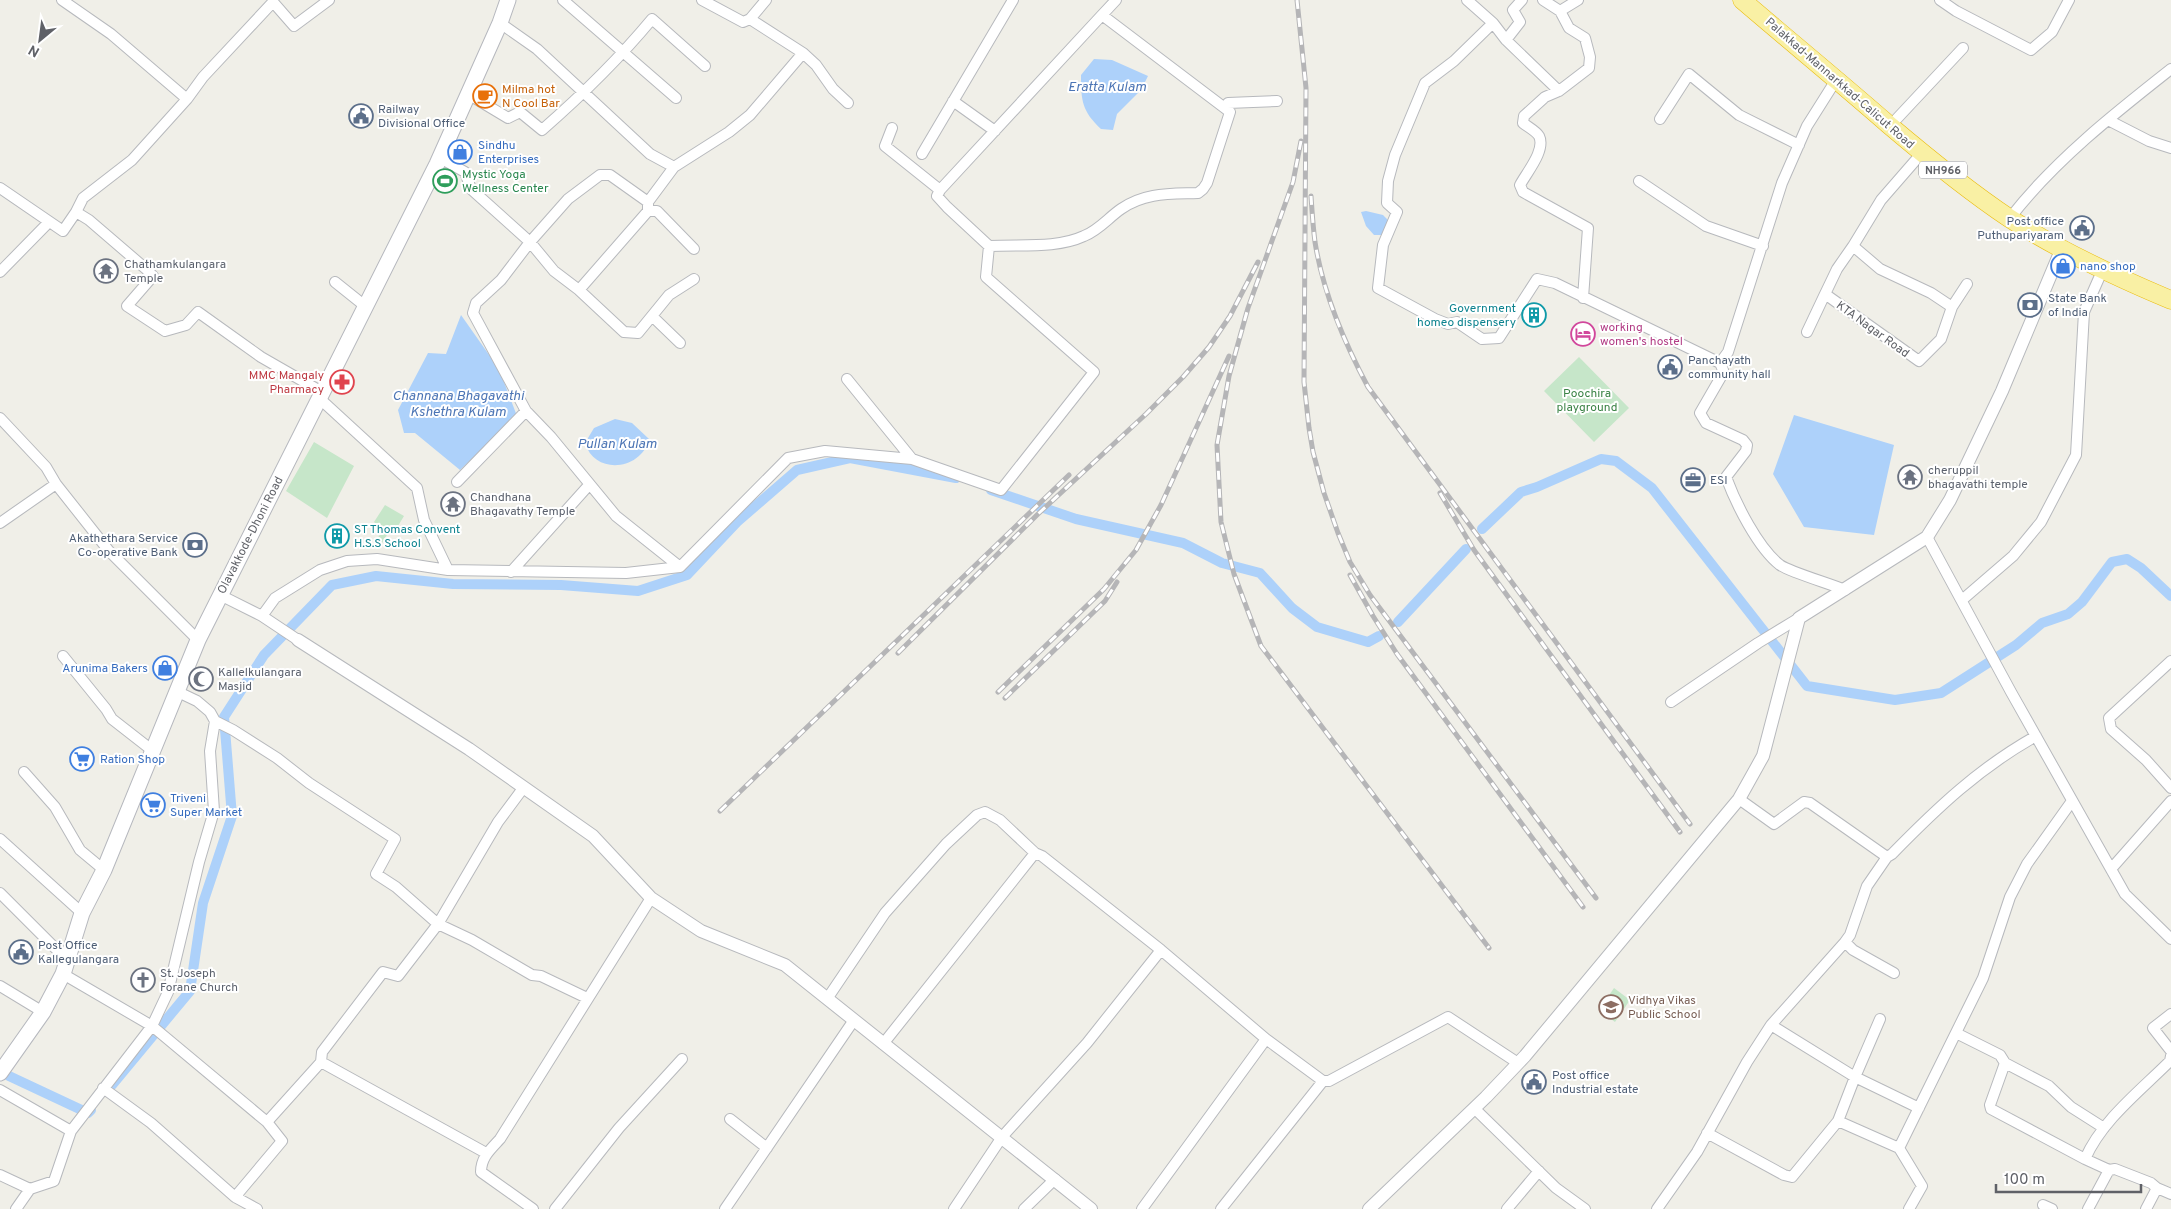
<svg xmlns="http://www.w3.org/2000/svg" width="2171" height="1209" font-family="Overpass,sans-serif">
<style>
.green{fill:#c6e6c9}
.water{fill:#add1fa}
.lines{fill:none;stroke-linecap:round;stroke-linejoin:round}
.canal{stroke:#add1fa;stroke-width:10}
.minor-casing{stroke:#b7b9bd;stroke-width:12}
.tertiary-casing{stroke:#b7b9bd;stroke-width:14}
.secondary-casing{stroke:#b6b8be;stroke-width:17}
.trunk-casing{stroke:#eabc0d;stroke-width:19}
.minor{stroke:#fff;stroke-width:10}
.tertiary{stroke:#fff;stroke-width:12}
.secondary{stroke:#fff;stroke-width:15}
.trunk{stroke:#f9f0a4;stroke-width:18}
.rail-casing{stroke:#b5b5b7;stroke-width:5}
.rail{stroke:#fff;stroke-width:3;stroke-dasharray:9;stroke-linecap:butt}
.labels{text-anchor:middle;stroke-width:4;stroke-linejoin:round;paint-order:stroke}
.shield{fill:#fff;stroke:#8f9095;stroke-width:1}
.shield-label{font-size:11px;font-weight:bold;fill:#5f6167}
.street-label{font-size:12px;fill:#5f6167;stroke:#fff}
.food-label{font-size:12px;fill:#c56008;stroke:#fff;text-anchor:start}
.service-label{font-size:12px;fill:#4e5e75;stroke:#fff;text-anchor:start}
.shop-label{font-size:12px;fill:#366cbe;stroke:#fff;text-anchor:start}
.leisure-label{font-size:12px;fill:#27864d;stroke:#fff;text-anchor:start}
.worship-label{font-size:12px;fill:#5b616d;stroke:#fff;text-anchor:start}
.culture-label{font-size:12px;fill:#0d838f;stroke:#fff;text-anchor:end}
.hotel-label{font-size:12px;fill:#b23c85;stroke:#fff;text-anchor:start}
.health-label{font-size:12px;fill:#be3a42;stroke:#fff;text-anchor:end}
.park-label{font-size:12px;fill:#3a8245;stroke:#fff}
.education-label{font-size:12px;fill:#785e54;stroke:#fff;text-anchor:start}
.water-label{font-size:14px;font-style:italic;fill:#4c75b5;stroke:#fff}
</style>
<rect width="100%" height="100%" fill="#f0efe8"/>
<path class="green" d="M1579 357 1629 408 1594 442 1544 391Z
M314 442 354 466 327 518 286 491Z
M385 505 404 516 398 526 393 525 379 548 373 545 383 530 374 522Z
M1614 988 1630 1000 1615 1022 1599 1010Z"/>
<path class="water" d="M1094 59 1112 60 1148 76 1141 90 1117 114 1113 130 1101 129C1082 111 1081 101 1081 75Z
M1366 211 1383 215 1388 220 1384 235H1374L1366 226 1361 212Z
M461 315 499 369 517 416 460 470 415 433H404L398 410 428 353 446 354Z
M1794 415 1894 445 1874 535 1804 527 1773 474Z
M615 419 632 423 649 439C642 470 595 476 585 443L594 428Z"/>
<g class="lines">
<path class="canal" d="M991 490 1076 519 1183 543 1222 563 1260 573 1292 608 1317 627 1368 642 1379 636
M1482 529 1521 492 1537 487 1601 459 1616 461 1652 488 1807 686 1895 700 1941 693 2016 645 2042 623 2068 614 2082 602 2112 562 2127 559 2141 568 2171 596
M1398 622 1466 549
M9 1076 88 1113 91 1110
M112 1085 190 991 203 903 232 816 224 717 264 655 332 585 376 576 453 584 561 585 638 591 687 575 737 522 797 470 850 458 956 478"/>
<g class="minor-casing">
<path id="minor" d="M62 0 111 34 187 99 132 160 83 198 76 212
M563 0 676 98
M702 0 743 22 750 19 766 0
M1467 0 1493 23
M1522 0 1513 10 1520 22 1506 40 1493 23 1454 61 1425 83 1395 155 1388 181 1387 203 1397 212 1383 245 1378 288 1435 319 1448 324 1457 322 1482 339 1499 338 1537 279 1555 283 1720 363
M1543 0 1560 11 1578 0
M1940 0 1956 11 2031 50 2052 32 2069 0
M1560 11 1569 28 1585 38 1590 57 1589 68 1559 91 1545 97 1524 116 1523 123C1528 127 1536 131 1539 136 1546 150 1527 172 1520 185L1523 192 1588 228 1583 298
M1102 15 1230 112 1207 183 1203 189 1198 193C1171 194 1145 192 1121 209 1108 218 1099 230 1084 236 1056 249 1020 244 989 246L947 207 937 196 940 190 1102 15 1116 0
M750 19 803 53 816 65 833 89 848 103
M500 23 537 49 650 154 674 167
M1506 40 1559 91
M1836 80 1807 126 1782 183 1728 352 1720 363 1723 370 1722 375 1700 413 1706 423 1743 440 1747 445 1746 451 1726 477C1736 504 1758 548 1780 565 1790 572 1831 584 1845 590
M468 94 508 118 520 112 542 130C582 95 618 60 652 19L705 66
M187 99 203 77 273 2 294 26 329 0
M953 101 995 131
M1228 109V103L1277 101
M1660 119 1689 74 1739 115 1799 145
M2108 120 2149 141 2171 148
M1890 126 1963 48
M892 128 885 146 940 190
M922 154 1013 0
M440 158 465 172 471 189 530 242 554 271 579 290 648 211V202L610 175H600L568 199 530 242 501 280 476 303 473 313 526 411 551 437 616 516 680 567
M1639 181 1706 226 1763 246
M0 188 63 231 76 212 89 220 146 269 153 276 127 306 165 331 186 325 198 312 261 357 322 392
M648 202 674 167 729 132 750 115 803 53
M648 211H657L694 249
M2010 218C2054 161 2115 113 2171 69
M1853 246 1837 269 1825 294 1919 361 1941 339 1952 307 1931 293 1880 269 1853 246 1881 200 1921 154
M0 272 49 222
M335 282 365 306
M579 290 624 332 638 333 669 295 694 279
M1952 307 1967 284
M652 316 680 343
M1807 332 1825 294
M847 379 912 459
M319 398 417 488 424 520 448 570
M0 418 46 467 56 484 109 551 198 640
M457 482 526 411
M0 523 56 484
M1927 537 2011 692 2125 894 2171 939
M511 572 589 485
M220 595 262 616 298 640
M1962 600 2013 556 2041 522 2076 455 2084 312 2103 269
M262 616 275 598 320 570 347 561 377 559 448 570 626 573 680 567 788 458 825 451 912 459 1001 490 1094 372 986 277 989 246
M63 656 106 709 112 719 153 751
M2171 661 2109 718 2111 729 2146 760 2171 788
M1671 702 1758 643 1799 618
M215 721 233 730 277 758 309 783 395 839 376 874 396 887 438 924 472 940 532 975 541 976 587 998
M24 772 55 807 80 850 104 870
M1739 799 1774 824 1804 802 1810 803 1887 857
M0 839 82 913
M2111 869 2171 801
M0 893 68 961
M1845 942 1853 950 1894 973
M63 974 152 1026 168 992 199 862 214 811 210 751 215 721 210 712 197 701 176 691
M0 986 43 1012
M827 999 885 913 946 844 977 815 985 812 1000 820 1035 853 1042 856 1161 950 1266 1039 1323 1081H1329L1448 1017 1518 1063
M2171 1014 2153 1028 2171 1051
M1880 1019 1855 1077 1919 1108
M1771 1025 1845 942 1850 935 1867 886 1887 857 1892 854C1937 808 1979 768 2036 736
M1956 1033 2000 1055 2005 1063 1990 1105 1991 1109 2085 1159 2109 1170 2115 1169 2151 1183 2157 1188 2171 1194
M883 1044 1035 853
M321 1062 486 1153
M2005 1063 2049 1086 2071 1107 2104 1128
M103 1088 151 1123 235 1197
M0 1090 71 1131 54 1181 30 1189
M1474 1108 1556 1188 1585 1209
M730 1119 767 1148
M267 1122 321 1062 322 1052 383 972 398 976 438 924 498 822 524 787
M71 1131 152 1026 267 1122 282 1141 235 1197 257 1209
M1707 1133 1784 1175 1792 1177 1838 1121
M1899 1148 1922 1186 1909 1209
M2085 1159C2102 1120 2140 1091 2170 1061L2171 1056
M0 1175 30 1189 16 1209
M2043 1205 2052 1209
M533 1209 481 1172C481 1157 491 1149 500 1139L651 898
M555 1209 619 1128 682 1059
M725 1209 854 1020
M954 1209 1002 1137 1087 1043 1161 950
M1024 1209 1055 1179
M1142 1209 1266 1039
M1221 1209 1323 1081
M1507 1209 1539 1171
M1657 1209 1697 1152 1747 1062 1771 1025 1855 1077 1838 1121 1899 1148 1983 978 2010 897 2027 864 2072 801
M2088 1209 2109 1170
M2146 1209 2157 1188"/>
</g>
<g class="tertiary-casing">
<path id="tertiary" d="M298 640 469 749 593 836 651 898 701 931 785 965 1091 1209
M1369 1209 1486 1097 1525 1056 1739 799 1763 756 1799 618 1927 537 1950 500 2002 391 2062 248"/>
</g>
<g class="secondary-casing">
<path id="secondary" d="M0 1073 43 1012 63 974 82 913 104 870 198 640 437 164 500 23 508 0"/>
</g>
<g class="trunk-casing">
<path id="trunk" d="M1742 0C1791 42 1841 83 1889 125 1928 158 1967 190 2009 218 2060 251 2116 277 2171 300"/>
</g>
<use href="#minor" class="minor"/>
<use href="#tertiary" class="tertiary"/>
<use href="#secondary" class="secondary"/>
<use href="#trunk" class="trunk"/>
<g class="rail-casing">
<path id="rail" d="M1297 0 1306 88 1304 382 1309 428 1313 452 1324 493 1338 533 1350 562 1370 595 1596 898
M1301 141 1293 182 1248 308 1229 376 1217 445 1221 522 1234 574 1261 646 1489 948
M1311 196C1312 211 1313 227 1315 242 1323 293 1344 342 1368 387L1690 824
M1440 493 1474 550 1680 832
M1350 575 1373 616 1397 654 1583 907
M898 653 1038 514 1146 414 1183 377 1209 347 1230 316 1258 262
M998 692 1104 589 1136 550 1161 505 1229 356
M1005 698 1105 601 1117 582
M720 811 1069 475"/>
</g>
<use href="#rail" class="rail"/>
</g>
<defs>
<g id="cafe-ring" transform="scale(1.25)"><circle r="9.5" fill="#fff" stroke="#e8710a" stroke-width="1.5"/><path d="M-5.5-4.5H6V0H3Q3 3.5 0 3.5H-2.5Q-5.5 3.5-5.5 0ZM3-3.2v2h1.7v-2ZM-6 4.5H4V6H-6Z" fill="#e8710a"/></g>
<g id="civic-ring" transform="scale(1.25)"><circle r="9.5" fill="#fff" stroke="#5c6f8a" stroke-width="1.5"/><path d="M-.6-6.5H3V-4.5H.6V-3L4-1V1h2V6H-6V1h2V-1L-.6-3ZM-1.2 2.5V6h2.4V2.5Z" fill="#5c6f8a"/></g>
<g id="shop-ring" transform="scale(1.25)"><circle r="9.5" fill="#fff" stroke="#3f7fe0" stroke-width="1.5"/><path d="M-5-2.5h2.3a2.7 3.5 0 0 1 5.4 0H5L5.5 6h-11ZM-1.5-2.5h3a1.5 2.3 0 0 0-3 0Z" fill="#3f7fe0"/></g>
<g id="stadium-ring" transform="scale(1.25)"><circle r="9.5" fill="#fff" stroke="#2e9e5b" stroke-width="1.5"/><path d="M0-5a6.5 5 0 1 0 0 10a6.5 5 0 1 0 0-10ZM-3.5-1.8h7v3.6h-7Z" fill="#2e9e5b"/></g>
<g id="temple-ring" transform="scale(1.25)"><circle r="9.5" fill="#fff" stroke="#6b7280" stroke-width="1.5"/><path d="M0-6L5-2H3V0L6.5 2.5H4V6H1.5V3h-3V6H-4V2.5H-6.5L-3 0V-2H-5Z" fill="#6b7280"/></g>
<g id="bank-ring" transform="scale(1.25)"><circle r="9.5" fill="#fff" stroke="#5c6f8a" stroke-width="1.5"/><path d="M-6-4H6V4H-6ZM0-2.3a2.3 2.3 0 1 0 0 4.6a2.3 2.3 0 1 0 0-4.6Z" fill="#5c6f8a"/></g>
<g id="building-ring" transform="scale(1.25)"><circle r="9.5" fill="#fff" stroke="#0f9aa8" stroke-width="1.5"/><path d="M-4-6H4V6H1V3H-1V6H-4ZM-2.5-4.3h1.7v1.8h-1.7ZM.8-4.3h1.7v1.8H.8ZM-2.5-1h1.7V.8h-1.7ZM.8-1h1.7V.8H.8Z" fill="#0f9aa8"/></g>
<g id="hotel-ring" transform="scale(1.25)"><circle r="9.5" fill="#fff" stroke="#d1479c" stroke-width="1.5"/><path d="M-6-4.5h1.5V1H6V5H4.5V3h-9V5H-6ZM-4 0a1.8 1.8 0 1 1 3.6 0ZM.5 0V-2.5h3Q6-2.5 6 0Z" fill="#d1479c"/></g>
<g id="pharmacy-ring" transform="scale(1.25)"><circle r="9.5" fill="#fff" stroke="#e0444e" stroke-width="1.5"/><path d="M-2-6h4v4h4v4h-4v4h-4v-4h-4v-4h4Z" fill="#e0444e"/></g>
<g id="office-ring" transform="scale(1.25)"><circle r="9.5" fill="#fff" stroke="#5c6f8a" stroke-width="1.5"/><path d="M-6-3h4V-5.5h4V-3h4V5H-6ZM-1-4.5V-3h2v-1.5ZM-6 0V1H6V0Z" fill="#5c6f8a"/></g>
<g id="mosque-ring" transform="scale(1.25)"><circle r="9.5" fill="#fff" stroke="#6b7280" stroke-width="1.5"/><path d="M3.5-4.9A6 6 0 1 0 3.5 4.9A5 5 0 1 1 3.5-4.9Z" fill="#6b7280"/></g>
<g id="supermarket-ring" transform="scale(1.25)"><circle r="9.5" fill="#fff" stroke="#3f7fe0" stroke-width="1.5"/><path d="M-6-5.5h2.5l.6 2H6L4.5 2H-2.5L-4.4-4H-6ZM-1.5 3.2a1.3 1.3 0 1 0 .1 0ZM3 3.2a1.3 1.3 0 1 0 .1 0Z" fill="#3f7fe0"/></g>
<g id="church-ring" transform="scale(1.25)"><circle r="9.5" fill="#fff" stroke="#6b7280" stroke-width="1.5"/><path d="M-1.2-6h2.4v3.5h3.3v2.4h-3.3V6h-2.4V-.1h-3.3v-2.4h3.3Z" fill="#6b7280"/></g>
<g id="school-ring" transform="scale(1.25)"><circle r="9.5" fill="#fff" stroke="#8d6e63" stroke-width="1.5"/><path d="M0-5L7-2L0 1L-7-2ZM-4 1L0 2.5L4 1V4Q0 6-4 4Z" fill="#8d6e63"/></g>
</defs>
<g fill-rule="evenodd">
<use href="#cafe-ring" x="485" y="96"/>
<use href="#civic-ring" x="361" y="116"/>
<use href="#shop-ring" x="460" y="152"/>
<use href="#stadium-ring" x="445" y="181"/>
<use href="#civic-ring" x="2082" y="228"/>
<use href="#shop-ring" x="2063" y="266"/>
<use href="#temple-ring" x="106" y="271"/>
<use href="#bank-ring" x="2030" y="305"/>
<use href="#building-ring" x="1534" y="315"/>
<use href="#hotel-ring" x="1583" y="334"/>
<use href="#civic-ring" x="1670" y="367"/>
<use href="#pharmacy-ring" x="342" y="382"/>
<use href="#temple-ring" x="1910" y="477"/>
<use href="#office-ring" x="1693" y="480"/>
<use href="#temple-ring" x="453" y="504"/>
<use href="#building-ring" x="337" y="536"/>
<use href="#bank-ring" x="195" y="545"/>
<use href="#shop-ring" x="165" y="668"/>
<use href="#mosque-ring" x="201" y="679"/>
<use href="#supermarket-ring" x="82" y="759"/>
<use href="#supermarket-ring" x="153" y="805"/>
<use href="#civic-ring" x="21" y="952"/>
<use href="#church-ring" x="143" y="980"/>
<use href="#school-ring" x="1611" y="1007"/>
<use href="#civic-ring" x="1534" y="1082"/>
</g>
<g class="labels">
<rect class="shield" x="1919" y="161.5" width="48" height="17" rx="4"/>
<g class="shield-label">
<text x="1943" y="174">NH966</text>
</g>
<g class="street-label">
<text transform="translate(1840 83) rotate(41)" y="4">Palakkad-Mannarkkad-Calicut Road</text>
<text transform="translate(1873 329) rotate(36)" y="4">KTA Nagar Road</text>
<text transform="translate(250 535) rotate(-63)" y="4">Olavakkode-Dhoni Road</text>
</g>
<g class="food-label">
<text x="502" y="93">Milma hot<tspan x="502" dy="14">N Cool Bar</tspan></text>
</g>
<g class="service-label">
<text x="378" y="113">Railway<tspan x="378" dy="14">Divisional Office</tspan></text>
<text x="2064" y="225" text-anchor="end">Post office<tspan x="2064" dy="14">Puthupariyaram</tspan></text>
<text x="2048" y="302">State Bank<tspan x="2048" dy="14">of India</tspan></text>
<text x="1688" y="364">Panchayath<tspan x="1688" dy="14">community hall</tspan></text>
<text x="1710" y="484">ESI</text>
<text x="178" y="542" text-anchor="end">Akathethara Service<tspan x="178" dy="14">Co-operative Bank</tspan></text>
<text x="38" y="949">Post Office<tspan x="38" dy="14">Kallegulangara</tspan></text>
<text x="1552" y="1079">Post office<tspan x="1552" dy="14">Industrial estate</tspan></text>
</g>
<g class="shop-label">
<text x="478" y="149">Sindhu<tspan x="478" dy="14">Enterprises</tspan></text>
<text x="2080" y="270">nano shop</text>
<text x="148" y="672" text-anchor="end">Arunima Bakers</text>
<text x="100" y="763">Ration Shop</text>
<text x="170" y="802">Triveni<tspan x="170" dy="14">Super Market</tspan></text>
</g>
<g class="leisure-label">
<text x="462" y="178">Mystic Yoga<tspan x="462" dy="14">Wellness Center</tspan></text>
</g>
<g class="worship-label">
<text x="124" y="268">Chathamkulangara<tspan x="124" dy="14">Temple</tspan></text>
<text x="1928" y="474">cheruppil<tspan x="1928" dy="14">bhagavathi temple</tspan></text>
<text x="470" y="501">Chandhana<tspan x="470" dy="14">Bhagavathy Temple</tspan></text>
<text x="218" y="676">Kallelkulangara<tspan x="218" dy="14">Masjid</tspan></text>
<text x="160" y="977">St. Joseph<tspan x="160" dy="14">Forane Church</tspan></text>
</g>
<g class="culture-label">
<text x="1516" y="312">Government<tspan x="1516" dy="14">homeo dispensery</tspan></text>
<text x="354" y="533" text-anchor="start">ST Thomas Convent<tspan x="354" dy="14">H.S.S School</tspan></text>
</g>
<g class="hotel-label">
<text x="1600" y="331">working<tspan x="1600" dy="14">women's hostel</tspan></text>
</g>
<g class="health-label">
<text x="324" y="379">MMC Mangaly<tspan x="324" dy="14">Pharmacy</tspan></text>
</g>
<g class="park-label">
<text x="1587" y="397">Poochira<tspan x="1587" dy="14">playground</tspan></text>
</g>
<g class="education-label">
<text x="1628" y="1004">Vidhya Vikas<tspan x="1628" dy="14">Public School</tspan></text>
</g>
<g class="water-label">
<text x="1107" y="91">Eratta Kulam</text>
<text x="458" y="400">Channana Bhagavathi<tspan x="458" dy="16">Kshethra Kulam</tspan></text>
<text x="617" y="448">Pullan Kulam</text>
</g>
</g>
<g transform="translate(40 40) rotate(209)" stroke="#ffffff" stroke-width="4" paint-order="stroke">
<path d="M0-4L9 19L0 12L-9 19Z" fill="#5f6167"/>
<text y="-8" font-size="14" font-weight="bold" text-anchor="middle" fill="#5f6167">N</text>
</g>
<path d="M1996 1184v8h145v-8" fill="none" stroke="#5f6167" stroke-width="2.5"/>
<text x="2004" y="1184" font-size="15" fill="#5f6167" stroke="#ffffff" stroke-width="4" paint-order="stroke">100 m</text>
</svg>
